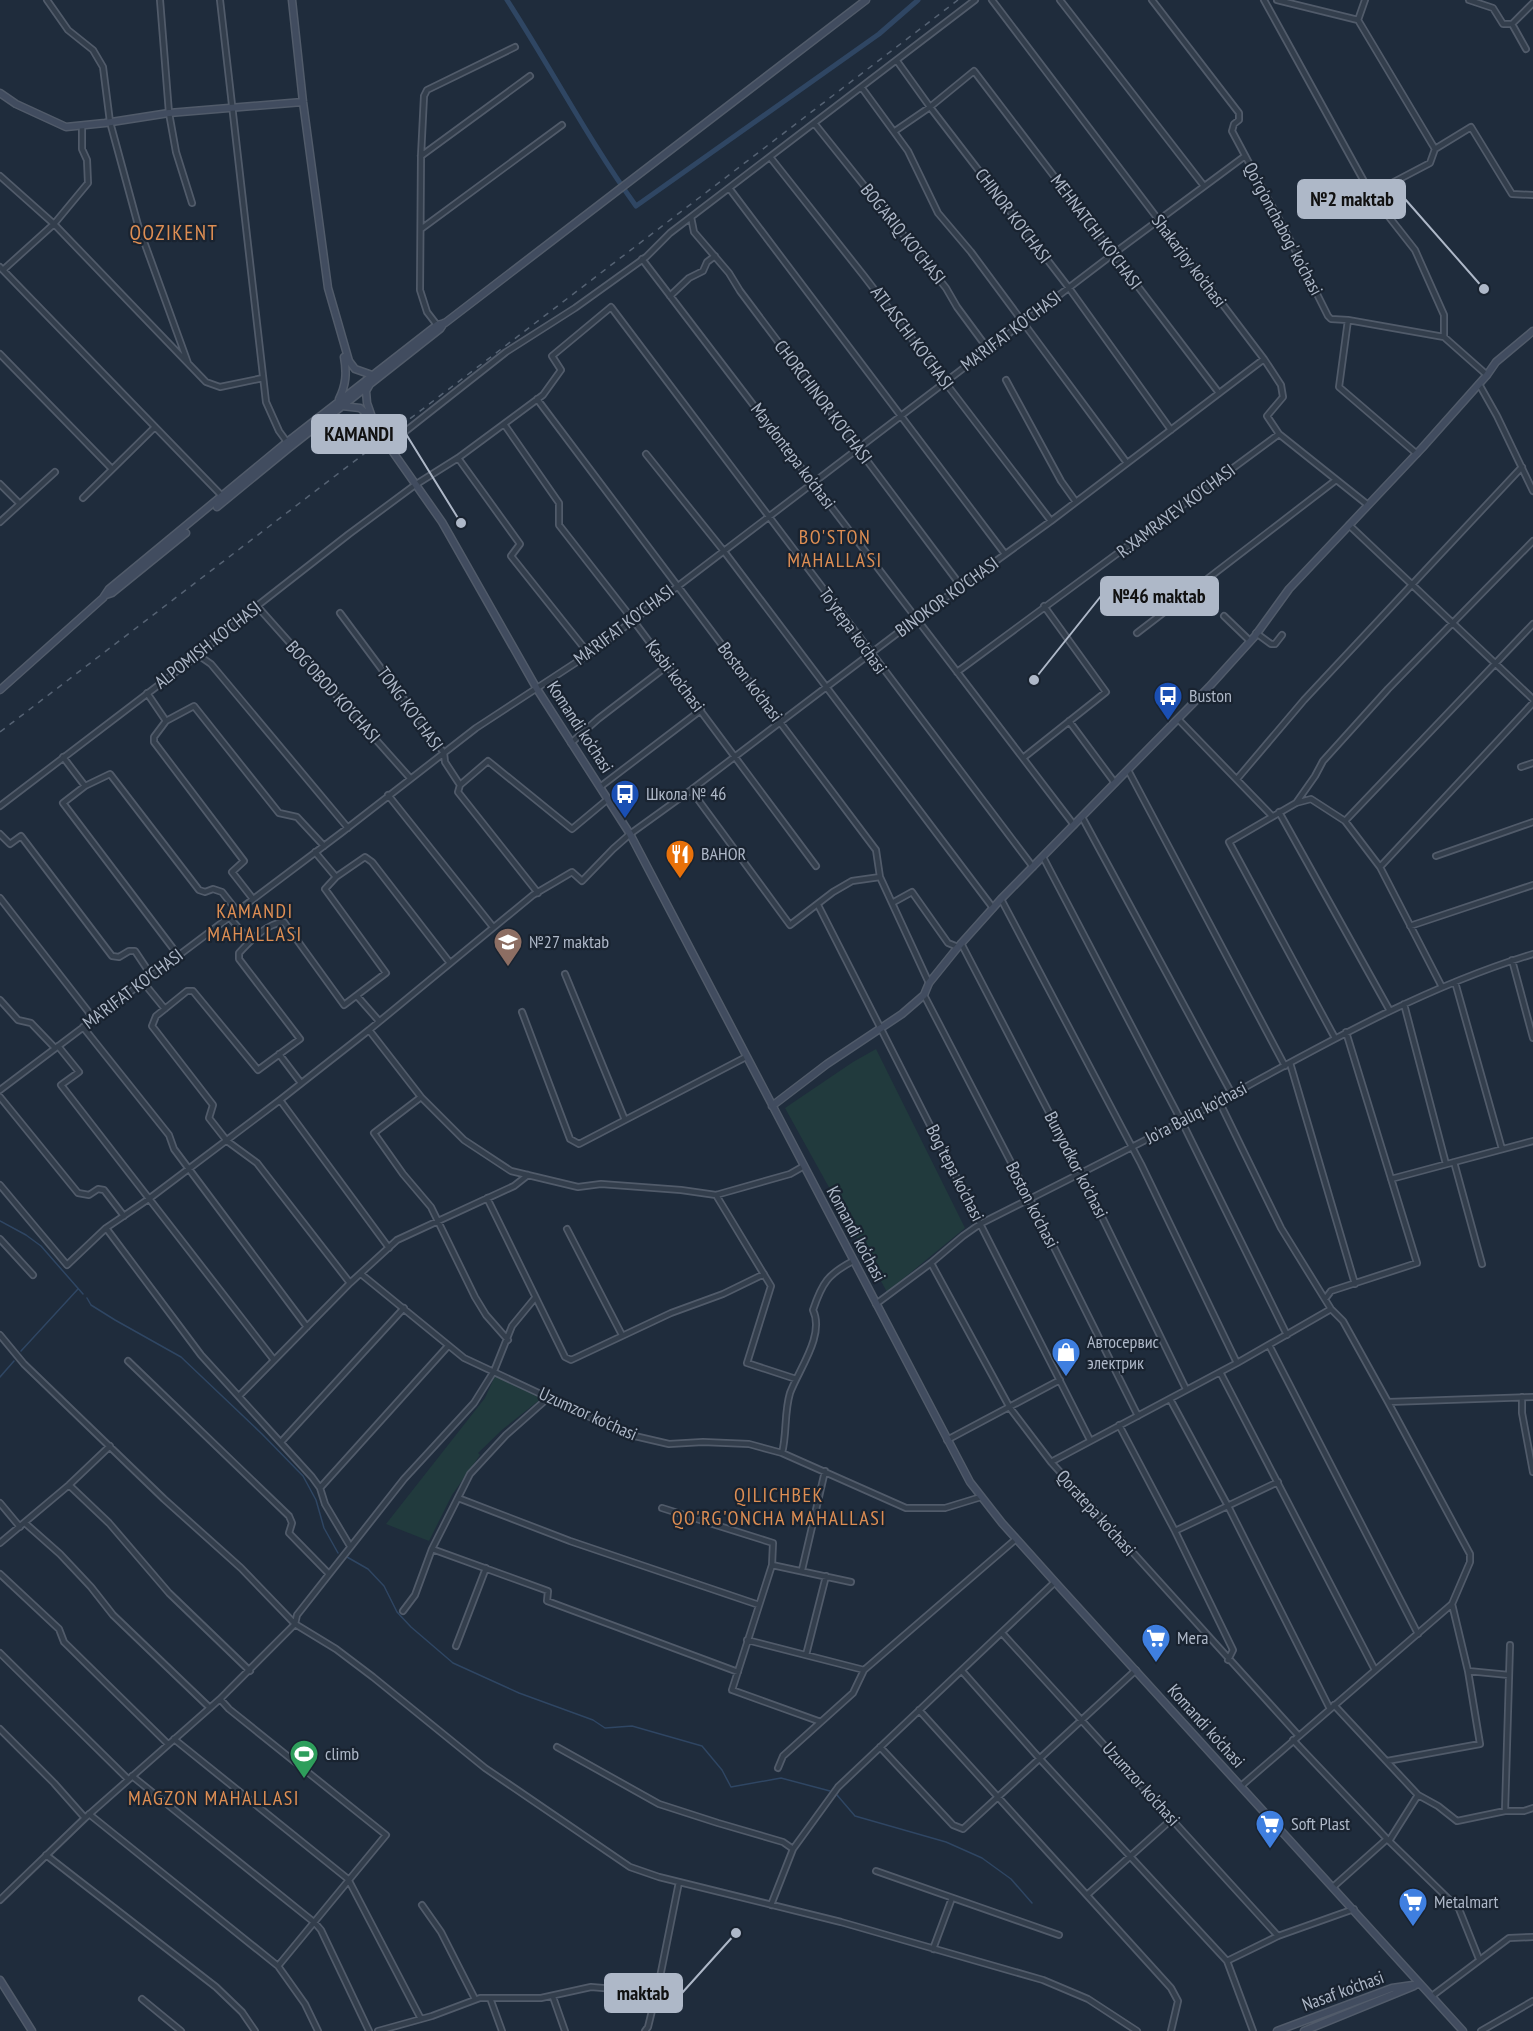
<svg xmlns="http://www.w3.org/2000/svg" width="1533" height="2031" font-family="'PT Sans Narrow',sans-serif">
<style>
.green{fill:#213a3d}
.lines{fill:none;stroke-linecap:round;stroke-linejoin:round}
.stream{stroke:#2f4663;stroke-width:1.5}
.canal{stroke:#2f4663;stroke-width:5}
.street-casing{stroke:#515b6a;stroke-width:8}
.secondary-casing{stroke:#515b6a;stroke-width:9}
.street{stroke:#333e4c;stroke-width:4.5}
.secondary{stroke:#414c5f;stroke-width:6}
.rail{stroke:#556273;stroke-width:1.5;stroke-dasharray:6 6;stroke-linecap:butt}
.labels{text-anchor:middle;stroke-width:4.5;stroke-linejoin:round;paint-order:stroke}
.street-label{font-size:18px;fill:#aeb8c8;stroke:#192330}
.poi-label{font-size:18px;fill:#aeb8c8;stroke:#192330;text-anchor:start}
.neighbourhood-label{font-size:20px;letter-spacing:1.5px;fill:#de8e53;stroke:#192330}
.quarter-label{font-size:21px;letter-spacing:1.5px;fill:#de8e53;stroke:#192330}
.leader{fill:none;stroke:#aeb8c8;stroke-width:2}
.callout-dot{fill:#aeb8c8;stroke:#192330;stroke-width:2}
.callout{fill:#aeb8c8;stroke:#aeb8c8;stroke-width:2}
.callout-label{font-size:20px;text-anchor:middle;font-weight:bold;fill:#111}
</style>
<rect width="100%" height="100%" fill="#1f2c3c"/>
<path class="green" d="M876 1049 965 1228 887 1292 785 1108 853 1062Z
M495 1376 542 1398 503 1429 478 1453 480 1455 452 1495 429 1541 386 1524 485 1398Z"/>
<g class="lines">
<path class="stream" d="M0 1221 26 1235 41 1246 83 1294
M87 1298 91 1305 115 1320 181 1357 262 1434 303 1476 316 1500 324 1528 338 1553
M21 1351 78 1289
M0 1377 14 1361
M347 1557 368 1569 384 1586 397 1612 411 1627 453 1663 519 1693 593 1720 605 1728 632 1726 702 1746 722 1770 731 1787 781 1778 830 1791
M837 1795 855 1816 946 1842 982 1858 1011 1879 1032 1903"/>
<path class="canal" d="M507 0C551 68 589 141 636 206L879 34 918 0"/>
<g class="street-casing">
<path id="street" d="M47 0 68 30 93 50 103 67 110 122 138 225 188 363
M160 0 169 113 176 152 192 203
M220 0 266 402 279 431 287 442
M992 0 1264 359 1281 385 1283 397 1267 416 1279 434 1368 505
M1060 0 1204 186
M1152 0 1239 113V120L1234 124 1232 131 1287 234 1328 316 1331 319 1348 320 1444 337 1487 375
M1264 0 1371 194 1415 250 1444 315V337
M1277 0 1358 20 1435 149
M1469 0 1493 8 1503 24H1512L1526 49
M1358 20 1365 0
M1512 24 1533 3
M897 61 930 107 1069 288 1171 430
M862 88 908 151 938 213 971 252 1127 463
M814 123 946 288 957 307 988 349
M895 131 930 107 974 71 1219 393
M421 156 530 76
M770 157 864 276 1051 521
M0 176 54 224 206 382 220 387 263 378
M729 188 1005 554
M1371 194 1430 163 1435 149 1471 127 1512 194 1533 195
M691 217 694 232 729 273 740 291 961 586
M421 229 562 125
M642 259 1074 825
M0 267 223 497
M3 270 54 224 88 183 87 160 82 149V126
M670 296 689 278 703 271 707 262 715 256
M1348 320 1339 387 1417 454
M437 325 427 312 420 290 421 156 424 96 427 90 515 47
M0 354 112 469
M1006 380 1061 481 1076 502
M1479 384 1497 416 1533 491
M537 399 876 850 880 877 929 983
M504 424 559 503V525L633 620 816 866
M388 445 506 352 575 308 646 257 670 233 975 0
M646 454 723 550 993 908
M458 458 520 544 511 556 589 654
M0 484 20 504
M83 498 155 427
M0 522 55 472
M1349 525 1533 699
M257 606 410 778
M340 613 444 753 445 762 460 785 458 792 538 893
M1224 616 1250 641
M1137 633 1336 480
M1256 633 1271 644H1275L1282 635
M198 655 211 664 348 828
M957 672 1279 434
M147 693 166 721
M1178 719 1272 816
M1069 721 1115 783
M571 743 598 719 667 666
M63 757 85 786 110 774 199 890 205 892 213 889 222 892 237 911
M1023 758 1106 692 1044 606
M1521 767 1533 763
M1128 770 1285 1066
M1237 779 1304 700 1522 467
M460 785 488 761 572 829 608 799
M85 786 63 803 178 955
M600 787 701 710
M691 790 790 925 833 892 852 881 880 877
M388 795 493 927
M1296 803 1315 776 1323 761 1388 689 1533 541
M0 806 198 655 257 606 349 534 415 485 458 458 543 395 561 370 552 356 611 307C752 493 891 681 1033 867
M1279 812 1390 1011
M1082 817 1232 1094
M1345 821 1533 624
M0 834 10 844 21 836 112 956 119 957 129 951H135L151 975
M315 852 336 877
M1436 856 1533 822
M1043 857 1186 1130 1287 1335
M1380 867 1533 703
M0 898 94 1019
M253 899 232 872 244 861 154 742V737L166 721 194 706 279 813 297 817 324 846
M1001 899 1141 1164 1237 1363
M892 903 912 892 948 943 958 947
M818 905 1090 1440
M229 917 250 941
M1410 926 1533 885
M961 943 1081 1174 1186 1389
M1512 960 1533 1038
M565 974 625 1120
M143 982 165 1009
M1455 982 1502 1149
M924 995 1030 1199 1138 1416
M357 996 379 1021
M0 1000 18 1020 31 1023 55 1048
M1404 1004 1446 1164
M522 1012 570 1139 579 1144 746 1057
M83 1027 169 1135 174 1149 307 1327
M369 1030 421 1097 464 1140 511 1171 578 1187 601 1184 681 1190 716 1195 790 1174 804 1166
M1335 1038 1229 842 1296 803 1311 799 1345 821 1380 867 1442 987
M58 1046 79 1072 61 1085 274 1360
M279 1054 301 1083
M1290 1063 1355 1284
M0 1090 341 833 476 728 589 654 1113 254 1245 156
M0 1097 78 1193 89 1195 98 1189 104 1190 124 1216
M421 1097 374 1133 403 1174 431 1207 475 1297 486 1315 508 1340
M280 1100 389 1248
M1219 1101 1281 1228 1331 1309 1343 1321 1388 1402 1533 1397
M1454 1162 1482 1264
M1391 1179 1533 1141
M0 1185 67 1265 106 1228 150 1198 280 1100 369 1030 533 895 572 872 582 881 613 849 630 834 691 790 916 619 1051 521 1264 359
M716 1195 771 1286 747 1363 796 1379
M487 1198 565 1357 571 1360 671 1313 723 1294 764 1274
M106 1228 201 1355 312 1477 320 1488 325 1504 350 1546
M567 1229 622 1335
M0 1239 33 1275
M931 1263 1010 1408 1051 1462 1298 1735
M361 1274 464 1358 626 1434 669 1444 703 1442 749 1444 782 1453 906 1508H945L981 1497
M350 1283 257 1163 227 1141 209 1118 213 1105 152 1026 156 1016 187 991H193L258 1070 300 1039 239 959V953C250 941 267 923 284 922L344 1005 386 973 325 889 336 877 365 857 372 862 450 963
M1325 1299 1331 1291 1417 1263 1346 1032
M876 1304 931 1263 963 1236 980 1224C1059 1184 1138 1145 1216 1103 1319 1047 1421 988 1533 954
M0 1335 24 1364 164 1499 241 1568 295 1624 336 1649 373 1677 485 1768 630 1867 659 1877 841 1922 1043 1980 1088 1999 1137 2031
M1269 1345 1418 1634
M128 1361 289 1516 292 1523 289 1533 329 1574
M1220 1372 1375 1670
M239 1396 350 1283 397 1240 514 1186 528 1175
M1522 1397V1413L1533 1472
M1170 1399 1228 1506 1330 1709
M1119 1425 1175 1531 1233 1650 1228 1660
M947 1440 1060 1380
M281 1442 404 1308
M782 1453C787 1434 784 1413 790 1393 799 1369 825 1335 813 1310 822 1283 828 1274 853 1261
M1051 1462 1237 1363 1331 1309
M69 1485 109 1523 169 1593 250 1671
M320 1488 448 1346
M458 1498 570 1541 759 1605
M0 1503 20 1527
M662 1508 773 1543 772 1565 732 1690 821 1722
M25 1523 60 1554 91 1587 113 1615 210 1708
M1175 1531 1278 1482
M0 1543 69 1485 110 1446
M432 1549 548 1591 547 1601 738 1672
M772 1565 851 1582
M802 1570 825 1471
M0 1574 59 1629 64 1642 168 1744
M403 1611 415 1595 432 1549 470 1474 506 1435 549 1397
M1002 1633 1278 1936
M747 1640 864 1670
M456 1646 486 1568
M0 1653 128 1779
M806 1655 826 1576
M962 1671 1040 1759 1227 1961 1253 2031
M1468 1671 1509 1675
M220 1699 229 1709 386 1835 278 1966
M1334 1705 1418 1795 1438 1806 1457 1821 1505 1811H1524L1533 1808
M919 1710 1171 1988 1178 2001 1171 2031
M0 1729 54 1783 85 1818
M174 1739 348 1879 421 2019
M1293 1740 1387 1839 1459 1909 1479 1959
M557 1747 659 1804 718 1823 783 1842 793 1849
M880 1747 953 1825 963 1829 1136 1670
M1387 1761 1480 1744 1468 1671 1452 1604
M778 1768 783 1756 853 1693 864 1670 1016 1539
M132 1776 315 1923 321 1930 369 2031
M1241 1786 1452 1604 1470 1562V1554L1388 1402
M1505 1811 1510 1645
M89 1814 278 1966 305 2004 318 2031
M1389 1841 1418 1795
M46 1855 216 1987 242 2012 255 2031
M876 1871 1059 1935
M1333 1887 1387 1839
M1088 1894 1172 1819
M0 1900 85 1818 220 1699 295 1624 297 1615 404 1479 474 1403 494 1371 512 1326 535 1298
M422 1905 441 1932 475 1999
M771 1905 793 1849 838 1787 1055 1582
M933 1949 952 1898
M1227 1961 1278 1936 1354 1909
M1432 1996 1509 1938 1533 1937
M553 1997 565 2031
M490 1998 502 2031
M142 1999 181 2031
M378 2031 432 2016 480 1998H541L591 1987 639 1991 656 1996
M645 2031 648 2027 659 1982 679 1882
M1481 2031 1533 2001"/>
</g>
<g class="secondary-casing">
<path id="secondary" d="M292 0 303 102 328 288 349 361 355 369 372 375
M0 93 16 104 66 127 105 123 169 113 303 102
M370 384 366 391 367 403 373 420 388 445 442 522 537 689 630 834 970 1482 1002 1523 1055 1582 1463 2031
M339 399C346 385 347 373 344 357
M342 406 360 408 370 417
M217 507 289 448 440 329 444 323
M106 595 112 593 186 533
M0 690 103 598 109 589 287 442 437 325 445 323 866 0
M772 1106 827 1064 902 1014 924 995 929 983 958 947 1001 899 1209 687 1255 636 1289 589 1422 448 1487 375 1496 362 1533 331
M0 1980 32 2031
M1277 2031 1392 1988 1420 1984
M1304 2031 1414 1986"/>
</g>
<use href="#street" class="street"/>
<use href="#secondary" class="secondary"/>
<path class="rail" d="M0 732 958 0"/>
</g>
<defs>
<g id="bus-pin" transform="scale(1.5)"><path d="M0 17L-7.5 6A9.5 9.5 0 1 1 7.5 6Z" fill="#1a4fb4" stroke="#192330"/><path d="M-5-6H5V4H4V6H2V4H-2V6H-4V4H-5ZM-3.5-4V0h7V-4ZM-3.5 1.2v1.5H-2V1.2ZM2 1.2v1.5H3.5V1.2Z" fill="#fff"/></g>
<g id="restaurant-pin" transform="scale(1.5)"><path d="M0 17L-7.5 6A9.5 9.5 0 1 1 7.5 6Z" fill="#e8710a" stroke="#192330"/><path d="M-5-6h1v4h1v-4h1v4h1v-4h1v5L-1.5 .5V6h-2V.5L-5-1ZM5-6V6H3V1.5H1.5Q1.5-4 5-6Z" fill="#fff"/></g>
<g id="school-pin" transform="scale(1.5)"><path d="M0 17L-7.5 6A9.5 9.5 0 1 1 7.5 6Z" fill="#8d6e63" stroke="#192330"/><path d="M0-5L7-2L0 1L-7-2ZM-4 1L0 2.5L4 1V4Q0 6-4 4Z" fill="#fff"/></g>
<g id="shop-pin" transform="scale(1.5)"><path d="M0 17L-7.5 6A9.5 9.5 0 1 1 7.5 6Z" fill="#3f7fe0" stroke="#192330"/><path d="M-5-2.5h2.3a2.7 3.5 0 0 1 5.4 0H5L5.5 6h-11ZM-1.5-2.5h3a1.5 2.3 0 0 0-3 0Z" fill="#fff"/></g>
<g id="supermarket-pin" transform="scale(1.5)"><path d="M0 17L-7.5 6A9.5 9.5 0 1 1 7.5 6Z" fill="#3f7fe0" stroke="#192330"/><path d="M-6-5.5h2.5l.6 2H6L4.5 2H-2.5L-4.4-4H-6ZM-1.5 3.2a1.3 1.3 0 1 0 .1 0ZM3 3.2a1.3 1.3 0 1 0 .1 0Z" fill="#fff"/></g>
<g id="stadium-pin" transform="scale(1.5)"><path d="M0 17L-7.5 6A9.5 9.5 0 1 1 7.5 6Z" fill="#2e9e5b" stroke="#192330"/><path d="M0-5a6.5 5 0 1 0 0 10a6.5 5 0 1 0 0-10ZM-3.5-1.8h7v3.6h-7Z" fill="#fff"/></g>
</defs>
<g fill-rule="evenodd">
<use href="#bus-pin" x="1168" y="696"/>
<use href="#bus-pin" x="625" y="794"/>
<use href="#restaurant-pin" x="680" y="854"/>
<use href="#school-pin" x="508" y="942"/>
<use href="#shop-pin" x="1066" y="1352"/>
<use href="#supermarket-pin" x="1156" y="1638"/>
<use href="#stadium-pin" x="304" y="1754"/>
<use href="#supermarket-pin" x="1270" y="1824"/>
<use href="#supermarket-pin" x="1413" y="1902"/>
</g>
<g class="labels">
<g class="street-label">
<text transform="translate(1013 216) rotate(53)" y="6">CHINOR KO'CHASI</text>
<text transform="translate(1283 229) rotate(62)" y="6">Qo'rg'onchabog' ko'chasi</text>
<text transform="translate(1096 232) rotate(53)" y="6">MEHNATCHI KO'CHASI</text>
<text transform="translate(903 234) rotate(51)" y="6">BOG'ARIQ KO'CHASI</text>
<text transform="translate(1189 261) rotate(53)" y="6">Shakarjoy ko'chasi</text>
<text transform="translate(1011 331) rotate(-37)" y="6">MA'RIFAT KO'CHASI</text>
<text transform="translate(912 338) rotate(53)" y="6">ATLASCHI KO'CHASI</text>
<text transform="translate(823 402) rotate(53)" y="6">CHORCHINOR KO'CHASI</text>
<text transform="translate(793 456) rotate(53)" y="6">Maydontepa ko'chasi</text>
<text transform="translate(1176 511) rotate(-37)" y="6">R.XAMRAYEV KO'CHASI</text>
<text transform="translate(947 597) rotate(-36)" y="6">BINOKOR KO'CHASI</text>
<text transform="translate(624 625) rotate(-37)" y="6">MA'RIFAT KO'CHASI</text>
<text transform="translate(853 631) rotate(54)" y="6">To'ytepa ko'chasi</text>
<text transform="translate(208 645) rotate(-38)" y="6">ALPOMISH KO'CHASI</text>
<text transform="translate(675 676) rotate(53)" y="6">Kasbi ko'chasi</text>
<text transform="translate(750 682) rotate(53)" y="6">Boston ko'chasi</text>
<text transform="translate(333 692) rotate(48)" y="6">BOG'OBOD KO'CHASI</text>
<text transform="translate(410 709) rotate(54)" y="6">TONG KO'CHASI</text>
<text transform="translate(580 727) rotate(57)" y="6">Komandi ko‘chasi</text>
<text transform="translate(133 989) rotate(-37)" y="6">MA'RIFAT KO'CHASI</text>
<text transform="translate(1196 1113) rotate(-28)" y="6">Jo'ra Baliq ko'chasi</text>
<text transform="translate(1076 1165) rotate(63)" y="6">Bunyodkor ko'chasi</text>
<text transform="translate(955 1173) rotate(63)" y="6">Bog'tepa ko'chasi</text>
<text transform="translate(1032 1205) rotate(63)" y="6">Boston ko'chasi</text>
<text transform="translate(856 1234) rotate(62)" y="6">Komandi ko‘chasi</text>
<text transform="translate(588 1414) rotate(24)" y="6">Uzumzor ko'chasi</text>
<text transform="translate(1096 1513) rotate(48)" y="6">Qoratepa ko'chasi</text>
<text transform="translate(1206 1726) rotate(48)" y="6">Komandi ko‘chasi</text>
<text transform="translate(1141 1784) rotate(48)" y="6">Uzumzor ko'chasi</text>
<text transform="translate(1343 1991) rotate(-20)" y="6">Nasaf ko‘chasi</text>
</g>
<g class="poi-label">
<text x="1189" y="702">Buston</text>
<text x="646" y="800">Школа № 46</text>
<text x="701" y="860">BAHOR</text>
<text x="529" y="948">№27 maktab</text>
<text x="1087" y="1348">Автосервис<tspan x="1087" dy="21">электрик</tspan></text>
<text x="1177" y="1644">Мега</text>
<text x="325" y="1760">climb</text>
<text x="1291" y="1830">Soft Plast</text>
<text x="1434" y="1908">Metalmart</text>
</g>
<g class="neighbourhood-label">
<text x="835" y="544">BO'STON<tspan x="835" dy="23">MAHALLASI</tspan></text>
<text x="255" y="918">KAMANDI<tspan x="255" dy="23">MAHALLASI</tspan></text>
<text x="779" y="1502">QILICHBEK<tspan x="779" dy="23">QO'RG'ONCHA MAHALLASI</tspan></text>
<text x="214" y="1805">MAGZON MAHALLASI</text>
</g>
<g class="quarter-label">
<text x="174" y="240">QOZIKENT</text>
</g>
</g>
<path class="leader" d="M1484 289L1405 199M461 523L406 434M1034 680L1101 596M736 1933L682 1993"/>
<g class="callout-dot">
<circle cx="1484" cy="289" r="6"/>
<circle cx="461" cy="523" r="6"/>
<circle cx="1034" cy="680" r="6"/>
<circle cx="736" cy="1933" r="6"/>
</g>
<g class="callout">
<rect x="1298" y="180" width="107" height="38" rx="6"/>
<rect x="312" y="415" width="94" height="38" rx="6"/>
<rect x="1101" y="577" width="117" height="38" rx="6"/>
<rect x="605" y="1974" width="77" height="38" rx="6"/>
</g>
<g class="callout-label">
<text x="1352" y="206">№2 maktab</text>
<text x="359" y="441">KAMANDI</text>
<text x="1159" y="603">№46 maktab</text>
<text x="643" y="2000">maktab</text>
</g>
</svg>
